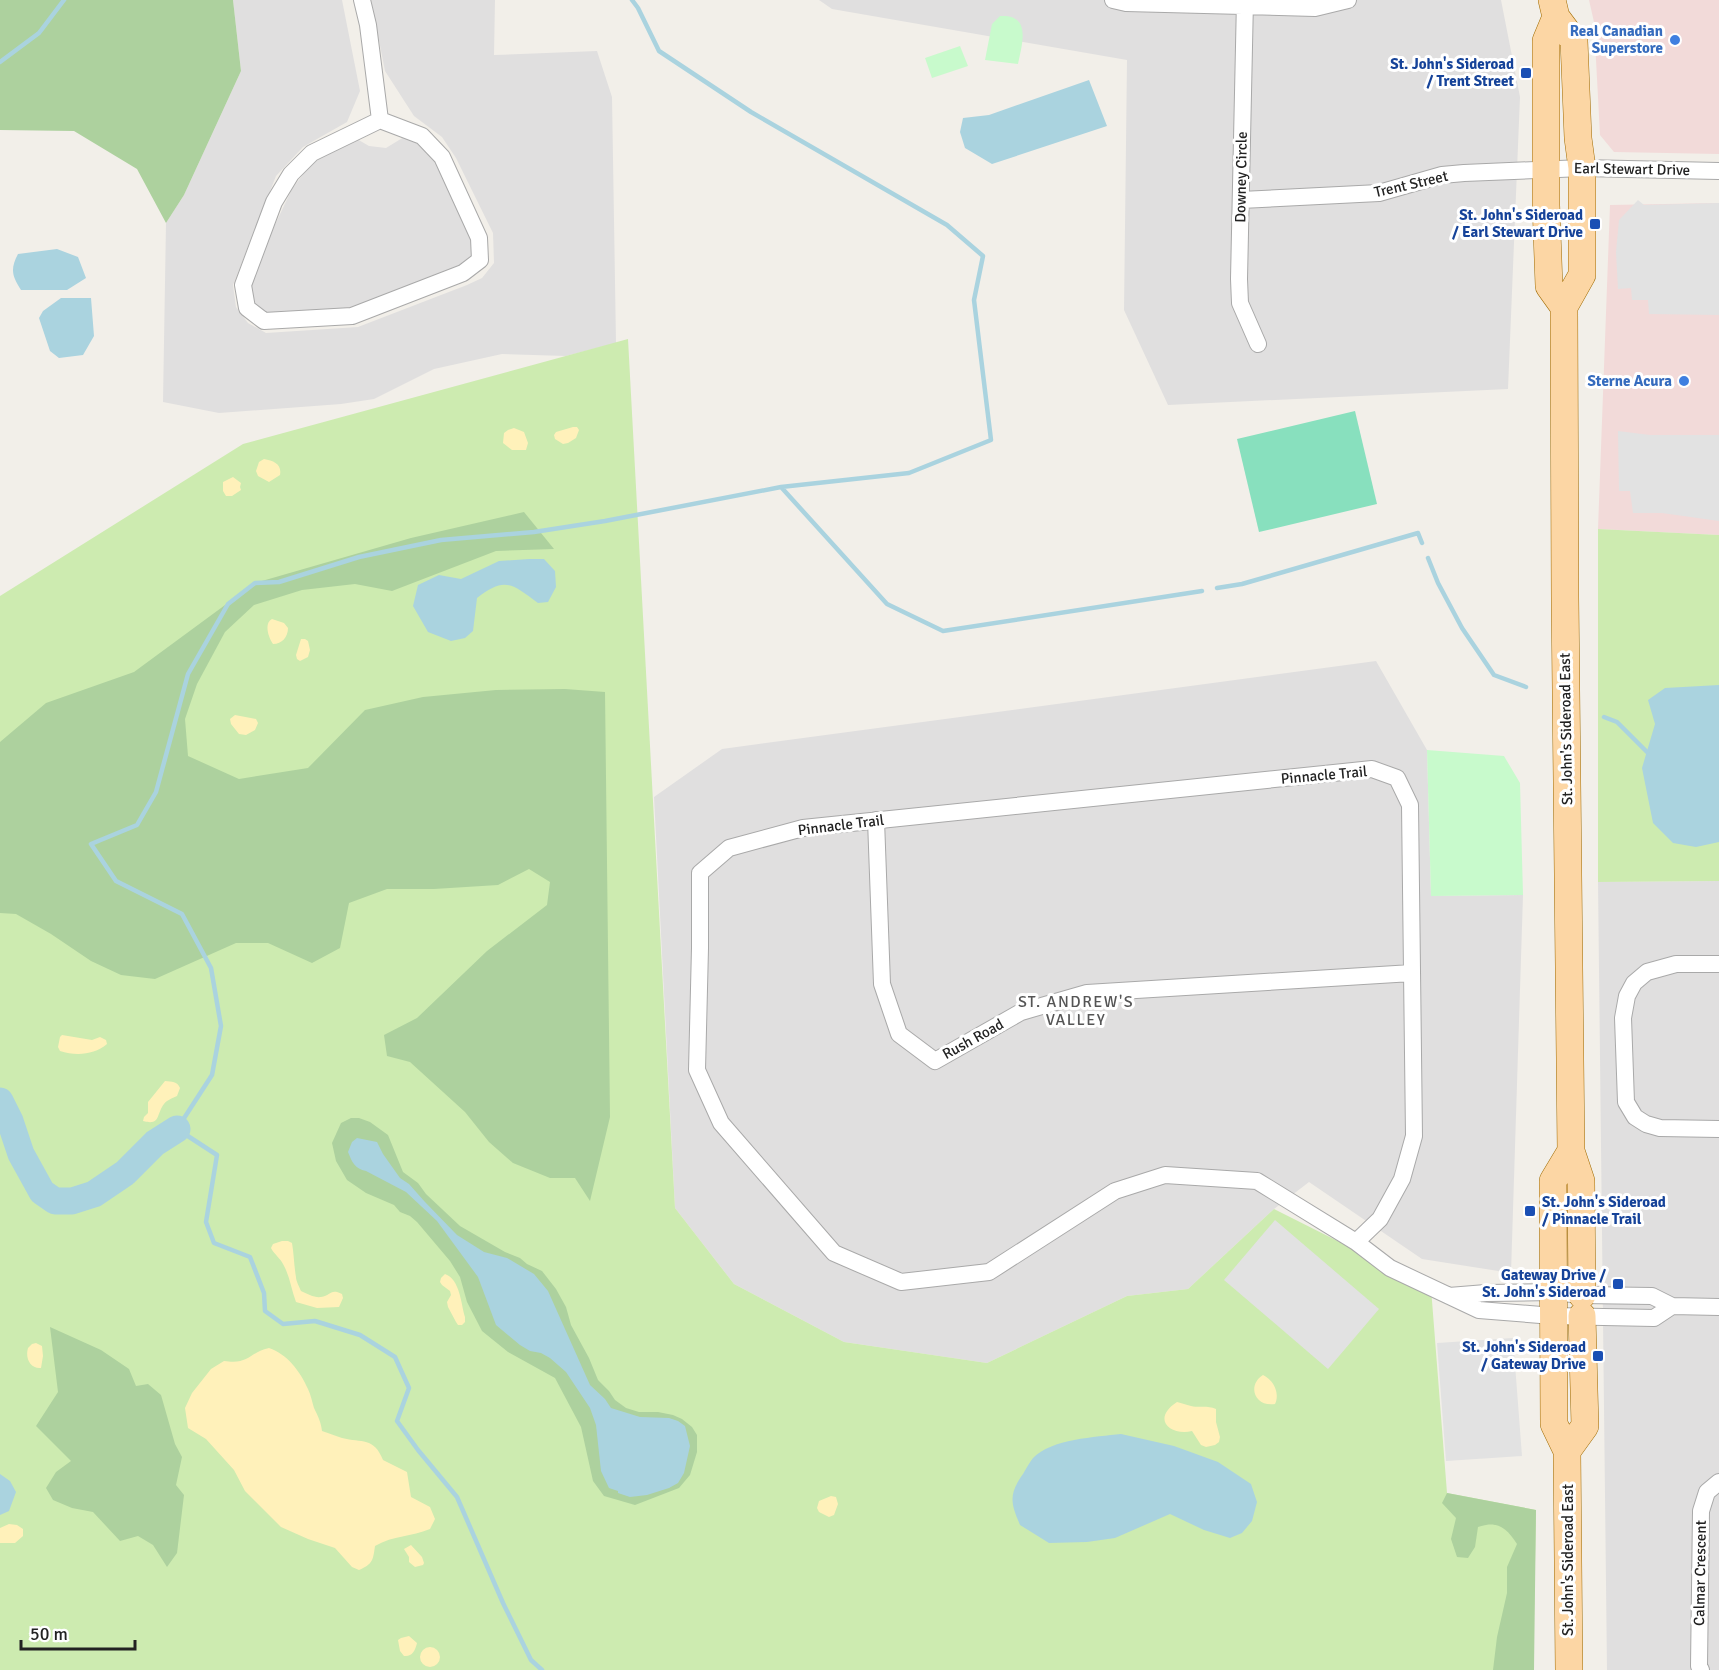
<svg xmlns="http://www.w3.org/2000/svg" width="1719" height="1670" font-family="Signika,sans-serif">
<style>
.residential{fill:#e0dfdf}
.commercial{fill:#f2dad9}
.grass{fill:#cdebb0}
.forest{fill:#add19e}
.sand{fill:#fff1ba}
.park{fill:#c8facc}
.pitch{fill:#88e0be}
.parking{fill:#e2e2e2}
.water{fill:#aad3df}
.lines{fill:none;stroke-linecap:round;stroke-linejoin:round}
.stream{stroke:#aad3df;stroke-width:4.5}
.river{stroke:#aad3df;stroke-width:27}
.street-casing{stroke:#a9a9a9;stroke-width:18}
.primary-casing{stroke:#a06b00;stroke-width:28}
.street{stroke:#fff;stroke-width:16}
.primary{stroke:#fcd6a4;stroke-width:27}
.shop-dot{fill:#3f7fe0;stroke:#fff;stroke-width:2}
.transit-dot{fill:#1a4fb4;stroke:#fff;stroke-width:2}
.labels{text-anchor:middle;stroke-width:6;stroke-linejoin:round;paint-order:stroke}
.shop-label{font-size:15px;font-weight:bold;fill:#366cbe;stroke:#fff;text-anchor:end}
.transit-label{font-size:15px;font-weight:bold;fill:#164399;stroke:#fff;text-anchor:end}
.street-label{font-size:15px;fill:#222;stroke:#fff}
.neighbourhood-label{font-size:16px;letter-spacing:1.5px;fill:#555;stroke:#fff}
</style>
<rect width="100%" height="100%" fill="#f2efe9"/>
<path class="residential" d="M233 0H342L360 91 347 122 303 147 276 176 233 285 236 307 248 323 266 333 358 327 467 285 482 278 494 263 493 233 456 158 442 137 414 116 385 71 371 0H495L494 55 597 51 612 97 616 343 566 356 502 354 434 369 374 399 341 404 219 413 163 402 166 223 184 195 241 71Z
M819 0H1501L1520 97 1508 389 1168 405 1124 310 1127 60 832 9Z
M404 137 418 142 434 156 475 241 471 264 351 309 280 313 265 312 252 301 249 288 271 233 292 189 311 164 343 144 357 139 369 146 386 148Z
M1376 661 1427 750 1431 896 1523 895 1511 1273 1422 1259 1309 1182 1274 1209 1188 1289 1127 1296 987 1363 844 1342 734 1284 675 1208 654 797 722 749Z
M1719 881V1670H1607L1598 882Z"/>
<path class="commercial" d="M1589 0H1719V154L1614 152 1600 135 1594 22Z
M1719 203V535L1598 529 1610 205Z"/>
<path class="grass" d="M628 339 675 1208 734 1284 844 1342 987 1363 1127 1296 1188 1289 1274 1209 1431 1288 1447 1493 1536 1510 1533 1670H0V596L243 444Z
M1598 529 1719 535V881L1598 882Z"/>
<path class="forest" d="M0 0H233L241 71 184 195 166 223 137 169 74 131 0 130Z
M524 512 554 549 496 551 392 591 355 584 302 590 254 605 225 632 197 684 185 719 188 756 239 779 308 768 365 710 423 697 496 690 565 689 605 692 610 1117 590 1201 575 1178H550L513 1163 489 1142 465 1112 410 1062 387 1056 384 1035 417 1018 487 951 547 905 550 882 529 869 498 885 434 889H387L349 903 340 948 312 963 268 943H236L155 979 121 975 91 961 51 934 16 914 0 913V742L46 703 134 672 255 583 411 538Z
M351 1118H359L370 1122 388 1135 403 1172 418 1183 426 1194 460 1226 505 1252 520 1258 527 1264 542 1271 556 1289 566 1307 571 1325 589 1358 598 1380 609 1391 615 1400 626 1408 639 1412H658L673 1415 682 1419 692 1427 697 1435V1452L690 1475 679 1488 635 1505 604 1496 593 1481 581 1427 555 1378 508 1352 482 1331 467 1302 460 1277 450 1261 417 1222 410 1216 400 1212 394 1205 366 1193 347 1180 336 1161 332 1143 341 1123Z
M50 1327 101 1350 129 1369 136 1386 148 1384 161 1395 175 1444 182 1457 176 1485 184 1495 177 1553 167 1567 153 1545 138 1536 120 1541 93 1512 72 1508 53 1500 46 1488 56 1472 71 1461 36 1426 58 1392Z
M1447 1493 1536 1510 1534 1670H1493L1497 1637 1507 1593V1567L1517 1544C1507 1528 1497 1520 1478 1527L1475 1547 1468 1558 1457 1557 1451 1539 1456 1518 1442 1503Z"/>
<path class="sand" d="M573 427H577L579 430 576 438 568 443 563 444 555 439 554 435 556 432Z
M514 428 524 432 528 443 526 450H512L503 443 504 433 508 430Z
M264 459C274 461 282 464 280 475L269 482 258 476 256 471 259 462Z
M233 477 241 483 240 487 241 490 232 496H226L223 491V482Z
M272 619 284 623 288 628C288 637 282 644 273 644 268 637 264 623 272 619Z
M301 639H305L308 641 310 650 308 657 300 661 297 659 296 655Z
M235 715 256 719 258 723 255 730 246 735 239 734 231 724 230 719Z
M62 1035 92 1040 100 1037 106 1040 107 1044C94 1055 76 1056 60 1051L58 1047 60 1037Z
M165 1081C172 1082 177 1081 180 1088L177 1096C173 1098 167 1100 164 1104 156 1114 161 1126 143 1121L144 1117 148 1113V1102Z
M282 1241H288L292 1243C294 1254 294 1266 296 1277 296 1281 299 1286 301 1291 307 1294 315 1298 321 1297 331 1296 330 1288 342 1294L343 1298 339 1307 317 1308 296 1302C291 1289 290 1276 283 1264 280 1258 274 1254 271 1248L273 1244Z
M445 1274C460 1279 461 1304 465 1317V1322L462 1325H458L456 1322 448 1307 447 1302 451 1295 450 1291 442 1285 440 1282 441 1278Z
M36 1343 42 1346 43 1356 41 1368C30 1369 25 1358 28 1348L32 1344Z
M269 1348C287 1354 300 1371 308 1389 311 1395 312 1402 314 1408 318 1416 321 1422 322 1431 329 1433 335 1436 342 1438 362 1443 374 1437 383 1460L407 1472 411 1497 430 1507 435 1519 430 1529C411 1537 394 1535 375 1546 373 1560 373 1564 359 1570L352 1567 335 1548 308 1539 281 1527 245 1491 234 1470 206 1439 188 1428 185 1408 192 1393 211 1369 224 1361C249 1365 248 1353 269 1348Z
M1263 1375C1274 1380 1280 1394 1275 1404 1254 1407 1247 1385 1263 1375Z
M1177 1402C1182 1403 1186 1405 1191 1406 1200 1408 1207 1405 1216 1409V1422L1220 1437 1219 1442 1215 1445 1206 1447 1201 1445 1192 1431C1170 1436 1151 1419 1177 1402Z
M831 1496 836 1497 838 1504 834 1515 829 1517 819 1512 817 1508 819 1501Z
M9 1524 17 1525 23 1529V1536L15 1543H0V1528Z
M411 1545 422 1557 424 1563 423 1565 415 1567 409 1562V1557L404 1549Z
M409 1636 417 1643C415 1651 412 1657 404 1656L400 1651 398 1640 401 1638Z
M420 1657a10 10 0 1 1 20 0a10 10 0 1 1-20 0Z"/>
<path class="park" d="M1000 16C1032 14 1022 44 1018 64L985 60 992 24Z
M960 46 968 66 932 78 925 58Z
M1427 750 1504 756 1520 783 1523 895 1431 896Z"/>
<path class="pitch" d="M1355 411 1377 504 1259 532 1237 439Z"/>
<path class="parking" d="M1638 200 1644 205 1719 203V315L1649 314 1648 300H1632L1631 288 1618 289 1616 252 1619 220Z
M1618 431 1650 435H1719V521L1662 513H1633L1630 491H1619Z
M1275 1220 1379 1309 1328 1369 1224 1280Z
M1513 1338 1522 1456 1446 1461 1437 1343Z"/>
<path class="water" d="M1089 80 1107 126 992 164 965 148 960 132 963 118 989 115Z
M57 249 78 257 86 278 67 290H21C12 276 10 269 18 254Z
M61 298H91L94 336 83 355 59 358 50 351 39 318 43 311Z
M529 559H544L555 571 556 587 548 602 538 603C512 584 505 576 477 598L473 631 465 638 451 641 428 632 413 606 418 585 439 575 461 579 499 561Z
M1719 685V842L1696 847 1673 843 1653 823 1642 768 1655 724 1648 700 1665 688Z
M357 1138 377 1142 383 1154 400 1178 409 1184 425 1202 457 1235 484 1252 507 1258 534 1274 548 1291 590 1385 605 1399 611 1408 640 1417 669 1418 678 1421 685 1426 690 1446 684 1473 678 1483 669 1488 647 1495 630 1497 618 1493V1491L609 1488 601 1471 596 1425 590 1408 566 1372 550 1358 541 1353 530 1351 520 1345 496 1325 478 1277 437 1221 406 1192 366 1171C355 1169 352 1162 348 1152L352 1142Z
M1121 1434 1174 1446 1218 1462 1251 1484 1257 1502 1252 1521 1242 1533 1230 1538 1204 1530 1170 1514 1115 1538 1087 1542 1049 1543 1020 1525C1011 1503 1008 1495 1023 1474 1026 1469 1029 1463 1033 1458 1051 1439 1096 1437 1121 1434Z
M0 1474 10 1481 16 1492 9 1511 0 1515Z"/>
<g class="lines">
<path class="stream" d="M632 0 638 8 659 51 751 112 947 225 983 256 974 300 991 440 909 473 781 487
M0 62 39 33 64 0
M1428 558 1438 583 1462 628 1494 675 1526 687
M1217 588 1242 584 1418 533 1422 543
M1604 717 1617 722 1647 752
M542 1670 531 1660 503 1603 457 1497 418 1450 397 1421 409 1388 395 1357 360 1335 315 1321 283 1324 265 1311 264 1293 250 1257 214 1243 206 1222 217 1155 177 1129 212 1075 221 1026 211 968 182 914 116 881 91 844 137 825 156 792 188 674 228 604 255 583 279 582 359 557 441 540 534 532 605 521 781 487 887 604 943 631 1202 591"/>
<path class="river" d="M0 1101 10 1121 21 1154 42 1192 55 1201H72L94 1194 125 1173 155 1143 177 1129"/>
<g class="street-casing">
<path id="street" d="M362 0 368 25 380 120
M1113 0 1126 3 1315 8 1348 0
M1245 0 1239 279 1240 303 1258 344
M380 120 422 136 442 157 479 238 480 260 463 273 352 316 264 321 247 308 243 285 274 202 291 174 312 153Z
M1241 200 1379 193 1442 175 1464 173 1582 168 1719 171
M1372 769 1397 778 1410 805 1414 1136 1402 1179 1380 1219 1356 1242 1257 1181 1165 1175 1115 1191 989 1272 901 1282 834 1253 721 1123 697 1070 700 948V873L729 848 803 828Z
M876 820 882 984 899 1034 935 1061 1021 1012 1087 993 1412 973
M1719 964H1676L1647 972 1634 983 1627 996 1623 1018 1626 1102 1635 1117 1646 1124 1660 1128 1719 1129
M1356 1242 1390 1268 1479 1310 1553 1316 1654 1318 1672 1306
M1449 1296 1486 1293 1553 1292 1582 1295 1652 1296 1672 1306 1719 1307
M1701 1670 1699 1666 1701 1511 1707 1492 1719 1482"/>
</g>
<g class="primary-casing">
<path id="primary" d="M1552 0 1556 17 1574 41 1578 138 1582 168V275L1564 307 1565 597 1571 1151 1581 1181 1582 1295
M1556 17 1546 41V205L1549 286 1564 307
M1567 1451 1585 1426 1582 1316
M1569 1670 1567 1451 1554 1424 1553 1181 1571 1151"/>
</g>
<use href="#street" class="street"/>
<use href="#primary" class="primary"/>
</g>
<g class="shop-dot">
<circle cx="1675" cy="40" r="6"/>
<circle cx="1684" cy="381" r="6"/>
</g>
<g class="transit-dot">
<rect x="1520" y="67" width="12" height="12" rx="3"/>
<rect x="1589" y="218" width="12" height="12" rx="3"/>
<rect x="1524" y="1205" width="12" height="12" rx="3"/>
<rect x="1612" y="1278" width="12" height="12" rx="3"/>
<rect x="1592" y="1350" width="12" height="12" rx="3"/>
</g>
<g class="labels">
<g class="shop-label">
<text x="1663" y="36">Real Canadian<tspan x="1663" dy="17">Superstore</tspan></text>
<text x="1672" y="386">Sterne Acura</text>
</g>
<g class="transit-label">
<text x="1514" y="69">St. John's Sideroad<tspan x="1514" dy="17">/ Trent Street</tspan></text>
<text x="1583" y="220">St. John's Sideroad<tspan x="1583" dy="17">/ Earl Stewart Drive</tspan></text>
<text x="1542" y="1207" text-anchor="start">St. John's Sideroad<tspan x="1542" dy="17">/ Pinnacle Trail</tspan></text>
<text x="1606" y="1280">Gateway Drive /<tspan x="1606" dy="17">St. John's Sideroad</tspan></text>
<text x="1586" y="1352">St. John's Sideroad<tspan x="1586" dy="17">/ Gateway Drive</tspan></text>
</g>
<g class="street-label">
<text transform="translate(1632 169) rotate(1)" y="5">Earl Stewart Drive</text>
<text transform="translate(1241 177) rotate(-89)" y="5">Downey Circle</text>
<text transform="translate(1411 184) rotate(-13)" y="5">Trent Street</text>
<text transform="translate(1566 729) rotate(-91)" y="5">St. John's Sideroad East</text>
<text transform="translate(1324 775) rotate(-5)" y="5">Pinnacle Trail</text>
<text transform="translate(841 825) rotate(-7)" y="5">Pinnacle Trail</text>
<text transform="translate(973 1039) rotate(-29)" y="5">Rush Road</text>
<text transform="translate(1568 1560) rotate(-90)" y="5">St. John's Sideroad East</text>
<text transform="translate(1700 1573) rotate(-89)" y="5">Calmar Crescent</text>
</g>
<g class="neighbourhood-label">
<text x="1076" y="1007">ST. ANDREW'S<tspan x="1076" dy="18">VALLEY</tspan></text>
</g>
</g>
<path d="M21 1640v9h114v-9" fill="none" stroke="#222222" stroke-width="3"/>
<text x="30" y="1640" font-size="18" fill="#222222" stroke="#ffffff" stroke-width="4.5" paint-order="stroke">50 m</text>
</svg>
